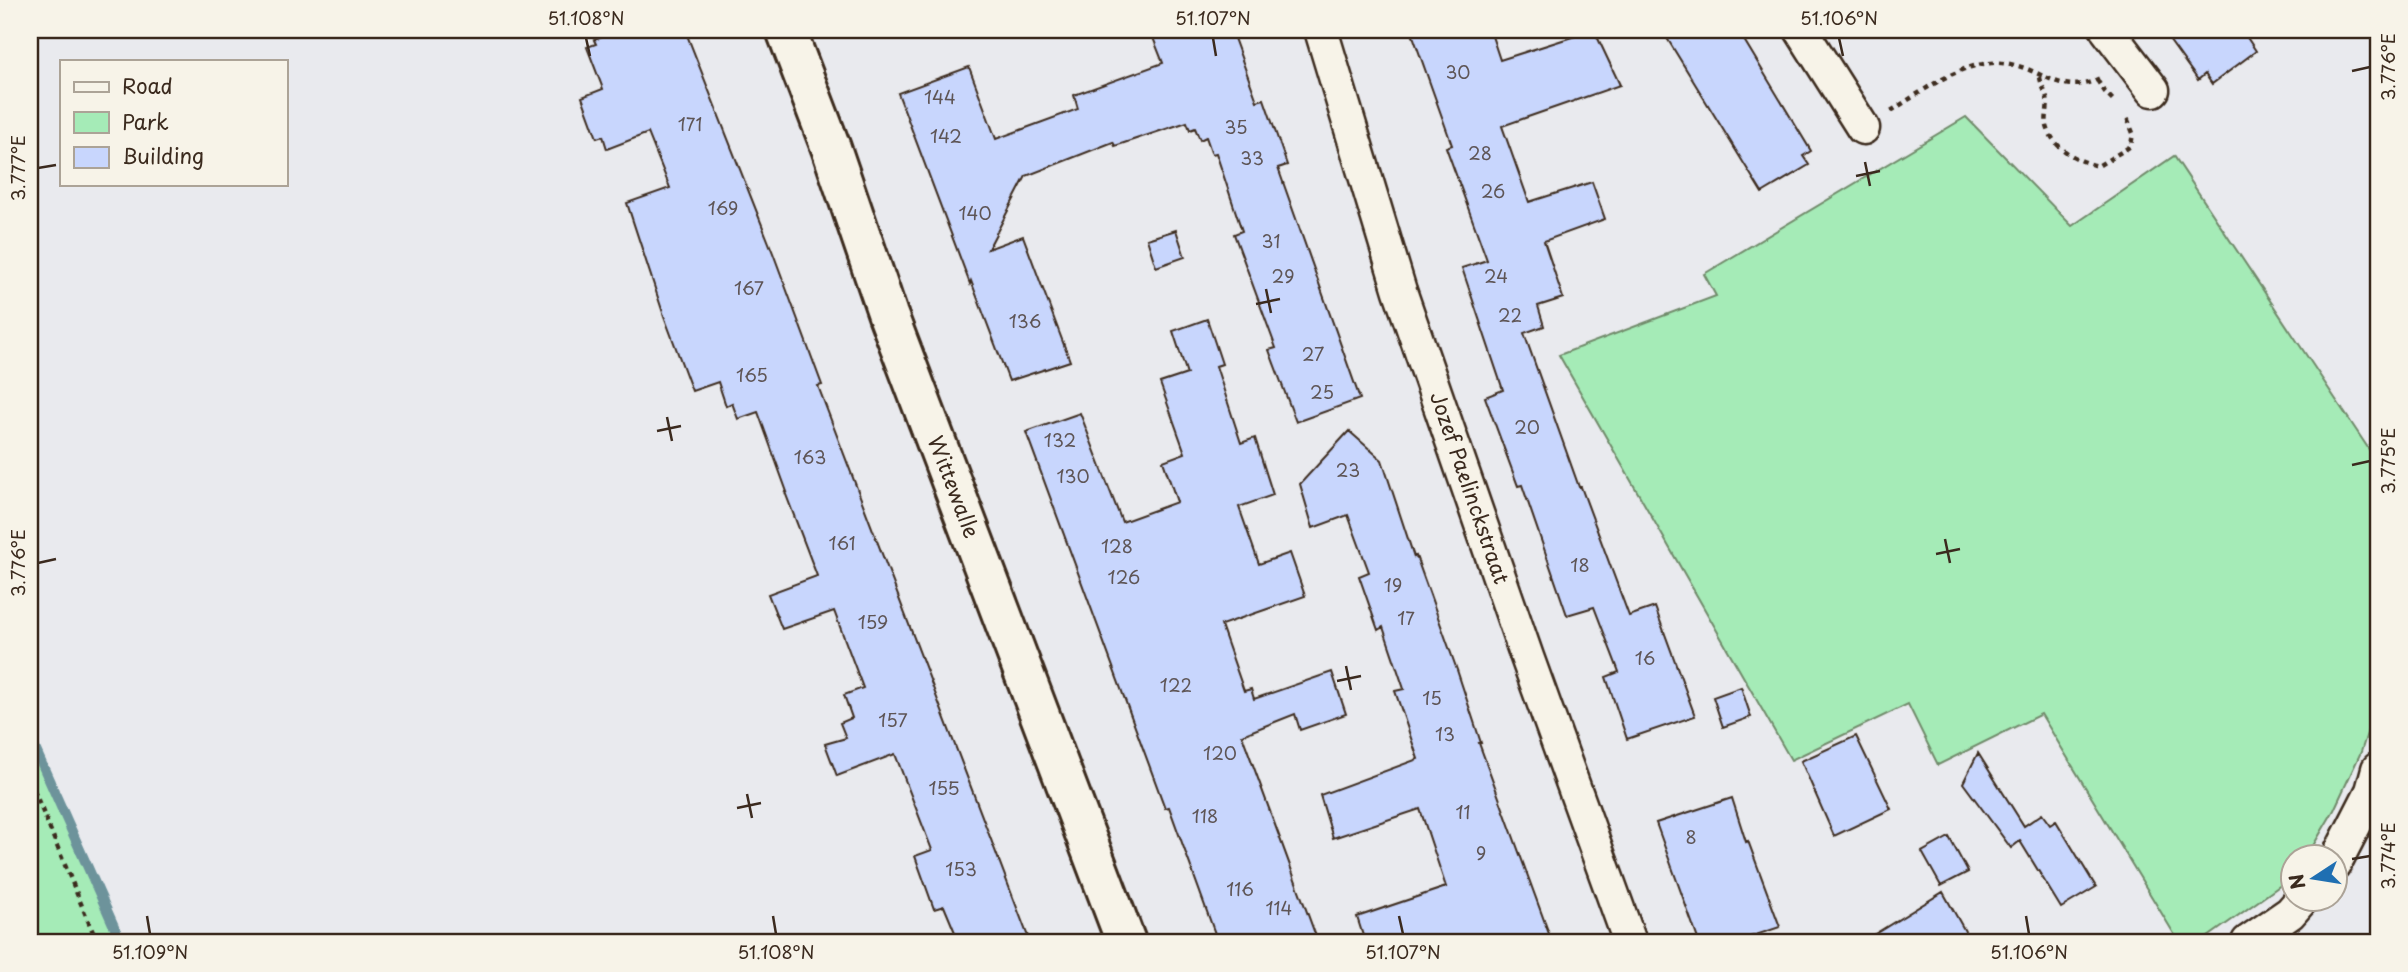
<svg xmlns="http://www.w3.org/2000/svg" width="2408" height="972" font-family="'Playpen Sans',sans-serif">
<style>
.green{fill:#a5ebb7;stroke:#708a6a;stroke-width:2}
.lines{fill:none;stroke-linecap:round;stroke-linejoin:round}
.stream{stroke:#6d939b;stroke-width:10}
.building{fill:#c8d6fd;stroke:#3b2a1e;stroke-width:2}
.minor-casing{stroke:#3b2a1e;stroke-width:37}
.tertiary-casing{stroke:#3b2a1e;stroke-width:44}
.path{stroke:#3b2a1e;stroke-width:4.5;stroke-dasharray:5 5;stroke-linecap:butt}
.minor{stroke:#f7f3e8;stroke-width:32}
.tertiary{stroke:#f7f3e8;stroke-width:38}
.ticks{fill:none;stroke:#3b2a1e;stroke-width:2.5}
.labels{text-anchor:middle;stroke-width:6;stroke-linejoin:round;paint-order:stroke}
.number-label{font-size:18px;fill:#5e5556}
.street-label{font-size:21px;fill:#3b2a1e;stroke:#f7f3e8}
.neatline{fill:none;stroke:#3b2a1e;stroke-width:2.5}
.ticks-label{font-size:18px;text-anchor:middle;fill:#3b2a1e}
</style>
<rect width="100%" height="100%" fill="#e9eaee"/>
<filter id="ink" filterUnits="userSpaceOnUse"><feTurbulence type="fractalNoise" baseFrequency=".0143" numOctaves="2"/><feDisplacementMap in="SourceGraphic" scale="14" xChannelSelector="R" yChannelSelector="G"/><feConvolveMatrix kernelMatrix="1 2 1 2 8 2 1 2 1" color-interpolation-filters="sRGB"/></filter>
<g filter="url(#ink)">
<path class="green" d="M1966 117 2072 226 2174 156 2378 463V699L2361 752 2334 810 2307 856H2292V877L2201 942H2179L2041 714 1938 765 1908 704 1791 760 1559 355 1716 296 1704 274Z
M30 737V739L122 942H30Z"/>
<g class="lines">
<path class="stream" d="M30 737 121 942"/>
</g>
<path class="building" d="M621 30H685L773 253 822 385 818 386 1030 942H959L944 906 934 909 915 856 932 850 895 754 837 776 825 744 846 738 840 723 852 718 844 695 863 688 834 611 782 629 768 594 817 576 785 492H787L758 412 738 419 732 403 726 406 718 382 692 391 664 316 627 203 670 188 648 133 607 149 603 136 597 138 582 97 603 89 587 47 596 44 594 40Z
M1150 30H1231L1257 101 1264 99 1287 165 1278 168 1360 399 1296 422 1269 350 1276 348 1234 234 1242 231 1216 153 1212 154 1206 137 1200 140 1195 128 1190 130 1187 122 1115 146 1113 142 1026 176 988 249 1023 236 1070 361 1009 381 971 281 970 284 898 93 969 67 996 139 1078 109 1074 95 1163 63Z
M1411 30H1490L1500 60 1594 30 1620 85 1502 126 1529 202 1592 182 1605 219 1544 241 1563 298 1538 306 1544 326 1524 333 1579 487H1581L1629 616 1655 607 1695 716 1627 739 1606 677 1619 672 1594 607 1567 615 1522 485 1518 486 1485 397 1503 390 1462 268 1487 260 1446 147 1452 145Z
M1662 30H1738L1811 151 1803 156 1809 165 1762 193Z
M2162 30H2242L2256 51 2212 84 2205 74 2198 80Z
M1176 230 1185 257 1156 267 1147 239Z
M1207 319 1222 364 1216 366 1241 443 1255 438 1273 495 1239 507 1259 564 1290 553 1305 596 1221 625 1244 691 1251 689 1254 699 1332 672 1346 714 1300 730 1295 714 1242 735 1318 942H1218L1169 807 1165 808 1026 432 1080 413 1122 522 1177 502 1163 461 1185 453 1160 383 1187 374 1173 331Z
M1349 431 1382 460 1414 557 1416 556 1457 670 1481 743H1479L1552 942H1365L1357 917 1446 887 1420 809 1333 838 1320 795 1418 759 1395 691 1404 689 1383 627 1378 630 1359 576 1369 572 1348 515 1313 528 1300 484Z
M1741 687 1751 717 1723 727 1713 697Z
M1856 736 1891 809 1834 836 1801 761Z
M1978 753 2024 826 2042 814 2050 825 2056 821 2096 887 2061 908 2020 841 2011 848 1963 783Z
M1732 798 1746 842 1748 841 1780 927 1735 942H1699L1656 823Z
M1949 837 1968 872 1941 886 1922 852Z
M1943 892 1971 942H1862Z"/>
<g class="lines">
<g class="minor-casing">
<path id="minor" d="M1321 30 1400 291 1527 657 1630 942
M1801 30 1863 128
M2107 30 2153 90
M2334 865 2372 791 2378 769
M2248 942 2290 913 2303 898"/>
</g>
<g class="tertiary-casing">
<path id="tertiary" d="M786 30 831 148 888 315 1126 942"/>
</g>
<path class="path" d="M2040 77C2041 85 2045 90 2047 98 2049 107 2045 117 2047 126 2053 149 2078 161 2098 166L2131 146 2133 133 2126 115
M2097 80 2105 92 2116 103
M1891 111C1925 90 1967 56 2010 64 2046 71 2063 98 2102 77
M30 781 97 942"/>
<use href="#minor" class="minor"/>
<use href="#tertiary" class="tertiary"/>
</g>
</g>
<path class="ticks" d="M586 38 590 56M1213 38 1216 56M1839 38 1843 56M2352 71 2370 67M1865 162 1870 186M38 168 56 165M1856 176 1880 171M1266 289 1271 313M1256 304 1280 299M667 417 672 441M657 431 681 426M2352 465 2370 461M1945 539 1950 563M1936 554 1960 549M38 563 56 559M1346 666 1351 690M1337 681 1361 676M747 794 752 818M737 808 761 803M2352 859 2370 856M147 916 150 934M773 916 776 934M1399 916 1403 934M2026 916 2029 934"/>
<g class="labels">
<g class="number-label">
<text x="1458" y="79">30</text>
<text x="940" y="104">144</text>
<text x="690" y="131">171</text>
<text x="1236" y="134">35</text>
<text x="946" y="143">142</text>
<text x="1480" y="160">28</text>
<text x="1252" y="165">33</text>
<text x="1493" y="198">26</text>
<text x="723" y="215">169</text>
<text x="975" y="220">140</text>
<text x="1271" y="248">31</text>
<text x="1283" y="283">29</text>
<text x="1496" y="283">24</text>
<text x="749" y="295">167</text>
<text x="1510" y="322">22</text>
<text x="1025" y="328">136</text>
<text x="1313" y="361">27</text>
<text x="752" y="382">165</text>
<text x="1322" y="399">25</text>
<text x="1527" y="434">20</text>
<text x="1060" y="447">132</text>
<text x="810" y="464">163</text>
<text x="1348" y="477">23</text>
<text x="1073" y="483">130</text>
<text x="842" y="550">161</text>
<text x="1117" y="553">128</text>
<text x="1580" y="572">18</text>
<text x="1124" y="584">126</text>
<text x="1393" y="592">19</text>
<text x="1406" y="625">17</text>
<text x="873" y="629">159</text>
<text x="1645" y="665">16</text>
<text x="1176" y="692">122</text>
<text x="1432" y="705">15</text>
<text x="893" y="727">157</text>
<text x="1445" y="741">13</text>
<text x="1220" y="760">120</text>
<text x="944" y="795">155</text>
<text x="1463" y="819">11</text>
<text x="1205" y="823">118</text>
<text x="1691" y="844">8</text>
<text x="1481" y="860">9</text>
<text x="961" y="876">153</text>
<text x="1240" y="896">116</text>
<text x="1279" y="915">114</text>
</g>
<g class="street-label">
<text transform="translate(953 487) rotate(69)" y="7">Wittewalle</text>
<text transform="translate(1469 488) rotate(71)" y="7">Jozef Paelinckstraat</text>
</g>
</g>
<rect width="2408" height="972" fill="none" stroke="#f7f3e8" stroke-width="77"/>
<rect x="60" y="60" width="228" height="126" fill="#f7f3e8" stroke="#aca397" stroke-width="2"/>
<rect x="74" y="82" width="35" height="10" fill="#f7f3e8" stroke="#aca397" stroke-width="2"/>
<text x="122" y="94" font-size="21" fill="#3b2a1e">Road</text>
<rect x="74" y="112" width="35" height="21" fill="#a5ebb7" stroke="#aca397" stroke-width="2"/>
<text x="122" y="130" font-size="21" fill="#3b2a1e">Park</text>
<rect x="74" y="147" width="35" height="21" fill="#c8d6fd" stroke="#aca397" stroke-width="2"/>
<text x="122" y="164" font-size="21" fill="#3b2a1e">Building</text>
<g transform="translate(2314 878) rotate(258)"><circle r="33" fill="#f7f3e8" stroke="#aca397" stroke-width="2"/>
<path d="M0-5L12 26L0 18L-12 26Z" fill="#1f6fb2"/>
<text y="-10" font-size="19" font-weight="bold" text-anchor="middle" fill="#3b2a1e">N</text>
</g>
<rect x="38" y="38" width="2332" height="896" class="neatline"/>
<g class="ticks-label">
<text x="586" y="25">51.108°N</text>
<text x="1213" y="25">51.107°N</text>
<text x="1839" y="25">51.106°N</text>
<text transform="translate(2389 67) rotate(-90)" y="6">3.776°E</text>
<text transform="translate(19 168) rotate(-90)" y="6">3.777°E</text>
<text transform="translate(2389 461) rotate(-90)" y="6">3.775°E</text>
<text transform="translate(19 563) rotate(-90)" y="6">3.776°E</text>
<text transform="translate(2389 856) rotate(-90)" y="6">3.774°E</text>
<text x="150" y="959">51.109°N</text>
<text x="776" y="959">51.108°N</text>
<text x="1403" y="959">51.107°N</text>
<text x="2029" y="959">51.106°N</text>
</g>
</svg>
